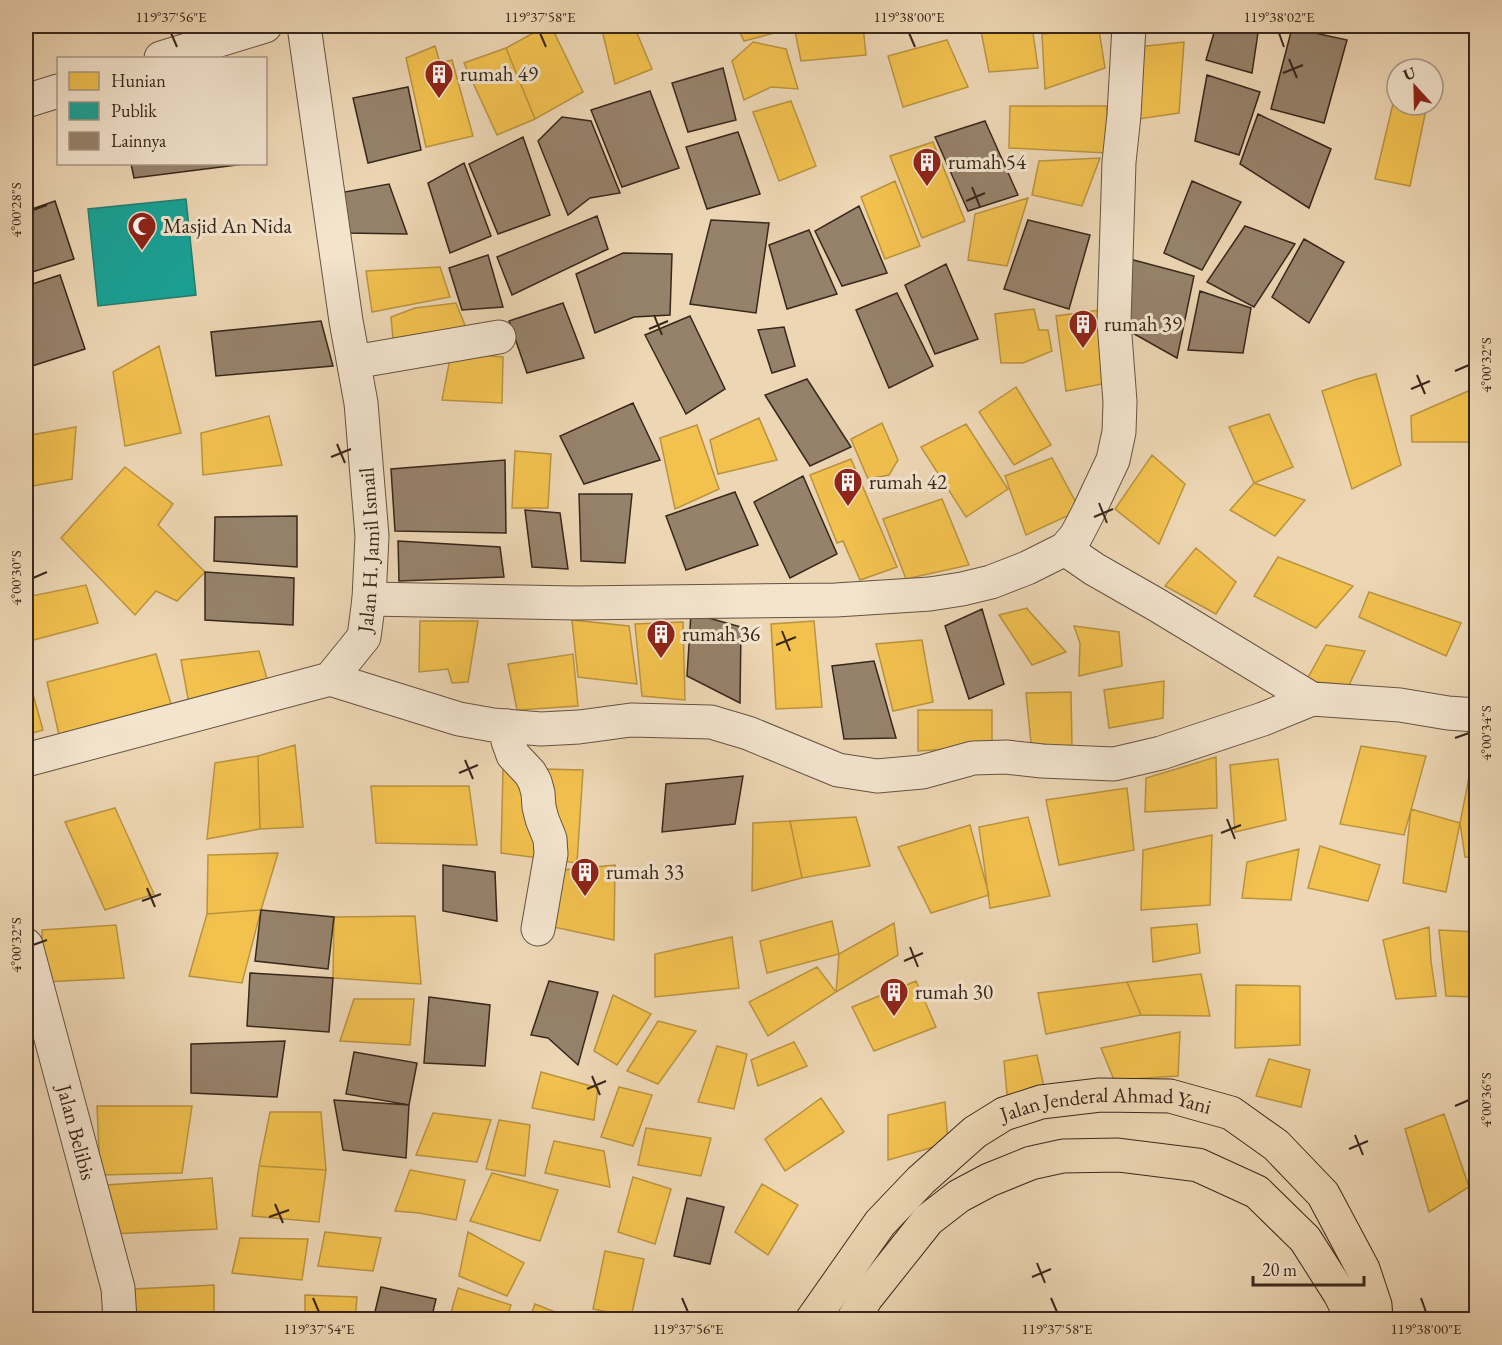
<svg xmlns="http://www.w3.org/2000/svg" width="1502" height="1345" font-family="'EB Garamond',serif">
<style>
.homes{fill:#f2c14e;stroke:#ba933f;stroke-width:1.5}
.public{fill:#17a398;stroke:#217e72;stroke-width:1.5}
.building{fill:#96826b;stroke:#38271b;stroke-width:1.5}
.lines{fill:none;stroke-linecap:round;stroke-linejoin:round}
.minor-casing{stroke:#655341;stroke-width:35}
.trunk-casing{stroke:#38271b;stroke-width:35}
.minor{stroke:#f3e4ce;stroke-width:33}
.trunk{stroke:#edd6b4;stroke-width:33}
.ticks{fill:none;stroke:#38271b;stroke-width:2}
.labels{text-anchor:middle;stroke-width:6;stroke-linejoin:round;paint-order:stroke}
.poi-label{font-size:21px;fill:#38271b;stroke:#f3e4ce;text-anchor:start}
.street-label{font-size:21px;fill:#38271b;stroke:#f3e4ce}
.neatline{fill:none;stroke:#38271b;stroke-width:2}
.ticks-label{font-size:15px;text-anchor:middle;fill:#38271b}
</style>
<rect width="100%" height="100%" fill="#edd6b4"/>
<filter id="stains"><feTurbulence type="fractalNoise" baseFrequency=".00333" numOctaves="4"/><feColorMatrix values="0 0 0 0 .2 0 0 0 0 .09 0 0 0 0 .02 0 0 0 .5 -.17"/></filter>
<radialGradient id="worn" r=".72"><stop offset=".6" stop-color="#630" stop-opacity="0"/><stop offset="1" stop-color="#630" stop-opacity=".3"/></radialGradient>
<path class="homes" d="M546 26H551L583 92 535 119 506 48Z
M601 26H634L652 69 615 84Z
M737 26H788L789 29 744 41Z
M794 26H863L866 55 801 61Z
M980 26H1032L1038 68 989 72Z
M1454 26H1476V32Z
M1099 30 1105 68 1045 89 1042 34Z
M947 40 968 87 903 107 888 56Z
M753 42 786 49 798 89 771 87 744 100 732 61Z
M1184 42 1179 113 1139 119 1137 47Z
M435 46 440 63 452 60 473 136 426 147 406 58Z
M506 48 535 119 497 135 464 63Z
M1397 87V105H1427L1410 186 1375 179Z
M791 101 816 166 779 181 753 112Z
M1010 106H1107V153L1009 148Z
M933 142 965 221 922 238 890 156Z
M1100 158 1082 206 1032 195 1039 161Z
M895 181 920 246 885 259 861 197Z
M1028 198 1007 266 968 260 975 214Z
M440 267 450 297 372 312 366 271Z
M456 303 469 335 394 350 391 317 415 308Z
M1034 309 1039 330H1048L1052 351 1023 363H1001L995 314Z
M1100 310 1112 382 1066 391 1056 316Z
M159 346 181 433 125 446 113 372Z
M451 353 503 357 502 403 442 400Z
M1376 374 1401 465 1352 489 1322 391 1357 379Z
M1016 387 1051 445 1014 465 979 412Z
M1473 389 1475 442H1412L1411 416Z
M1269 414 1293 467 1254 483 1229 427Z
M269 416 282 465 203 475 201 433Z
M759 418 777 460 718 474 710 440Z
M882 423 898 460 889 475 868 479 851 439Z
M966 424 1008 489 966 517 921 447Z
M697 425 719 489 675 509 660 438Z
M76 427 72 479 26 487V436Z
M515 451 551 454 548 508H512Z
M1152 455 1185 484 1159 544 1115 509Z
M1052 458 1080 510 1026 535 1005 476Z
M851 459 897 567 860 580 843 541 837 543 810 475Z
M125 467 173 504 158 525 205 572 177 601 156 591 135 615 61 538Z
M1254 483 1305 500 1275 536 1230 510Z
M942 499 969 565 906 579 883 519Z
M1196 548 1236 582 1216 614 1165 586Z
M1278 557 1353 586 1316 628 1254 596Z
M86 585 98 623 26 642V597Z
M1369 592 1461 623 1446 656 1359 617Z
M1027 608 1028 610 1066 652 1032 665 999 615Z
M572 620 629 626 637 684 578 677Z
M420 621H478L468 682 452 683 448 669 419 672Z
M814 621 822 707 776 709 771 624Z
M683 622 685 700 642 696 635 624Z
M1074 626 1119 632 1122 666 1079 676 1080 643Z
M922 640 933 702 893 711 876 644Z
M1326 645 1365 651 1349 685 1306 681Z
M259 651 268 682 189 704 181 660Z
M156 654 171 704 59 735 47 682Z
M573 654 578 706 517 710 508 664Z
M26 669 43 730 26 735Z
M1164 681 1163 718 1109 728 1104 690Z
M1071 692 1072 747 1031 743 1026 693Z
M918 710H992V746L918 751Z
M295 745 303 827 260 829 258 756Z
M1361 746 1426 756 1404 835 1340 824Z
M1474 752H1476V858L1465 857 1460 823Z
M258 756 260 829 207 839 215 763Z
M1216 757 1217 808 1145 812 1146 778Z
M1278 759 1286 820 1235 832 1230 765Z
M503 768 583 770 577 863 501 853Z
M371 786H469L477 845 376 843Z
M1127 788 1134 850 1059 865 1046 800Z
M115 808 154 894 105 910 65 822Z
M1411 809 1460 823 1446 892 1403 883Z
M856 817 870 866 802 878 790 821Z
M1028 817 1050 896 990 908 979 827Z
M790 821 802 878 752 891 753 823Z
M970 825 989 895 931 913 898 847Z
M1212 835 1210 905 1141 910 1143 850Z
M1320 846 1380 865 1368 901 1308 888Z
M1299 849 1291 900 1242 898 1247 862Z
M278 853 261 910 207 914 208 855Z
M615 865 614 940 549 926 563 870Z
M261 910 242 983 189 976 207 914Z
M415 916 421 984 333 978 334 917Z
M832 921 839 954 767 973 760 941Z
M894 923 898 955 836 992 839 954Z
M1197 924 1200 953 1153 962 1151 928Z
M116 925 124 978 43 982 42 930Z
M1429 927 1431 961 1436 996 1396 999 1383 940Z
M1439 930 1476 932V997L1446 996Z
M732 937 739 988 655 997V954Z
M817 967 836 992 768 1036 749 1002Z
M1201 974 1210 1016 1141 1015 1127 982Z
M916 981 936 1027 874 1051 852 1007Z
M1127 982 1141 1015 1046 1034 1038 993Z
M1236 985 1300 986V1045L1235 1048Z
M613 995 651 1014 617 1065 594 1051Z
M354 999H414L410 1045 340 1041Z
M658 1021 696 1031 658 1084 627 1071Z
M1180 1032 1178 1076 1114 1080 1101 1048Z
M794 1042 807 1066 758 1086 751 1060Z
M717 1046 747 1054 734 1109 698 1102Z
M1037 1055 1046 1096 1008 1105 1004 1061Z
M1269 1059 1310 1070 1301 1107 1256 1096Z
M541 1072 598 1088 594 1120 532 1108Z
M619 1087 652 1095 633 1146 601 1137Z
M821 1098 844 1132 785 1171 765 1139Z
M945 1102 948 1143 888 1160V1115Z
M97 1106H192L182 1173 100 1175Z
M270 1112H321L326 1170 259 1166Z
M433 1113 491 1120 477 1162 416 1155Z
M1444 1114 1469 1187 1429 1212 1405 1129Z
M499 1120 530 1125 525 1176 486 1169Z
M646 1128 711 1138 701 1176 638 1165Z
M554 1141 604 1151 610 1187 545 1173Z
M259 1166 326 1170 319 1222 252 1216Z
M410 1170 465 1180 456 1220 419 1213 395 1211Z
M492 1173 558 1190 540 1241 470 1221Z
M633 1177 671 1189 655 1244 618 1232Z
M212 1178 217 1229 111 1234 106 1185Z
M762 1184 798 1205 768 1255 735 1232Z
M325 1232 381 1238 373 1271 318 1266Z
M468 1232 524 1263 507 1296 459 1276Z
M240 1238 308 1239 302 1280 232 1273Z
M605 1251 644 1259 631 1317 593 1309Z
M214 1285V1320H136L133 1289Z
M458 1288 511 1305 506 1320H449Z
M305 1295 357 1297 355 1320H305Z
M535 1304 575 1320H529Z"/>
<path class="public" d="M186 199 196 295 98 306 88 209Z"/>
<path class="building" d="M1216 26H1259L1252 73 1206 60Z
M1292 28 1347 40 1324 123 1271 109Z
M723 68 736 120 688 132 672 83Z
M1207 75 1260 92 1239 155 1195 141Z
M408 87 421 150 368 163 353 98Z
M650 91 679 168 622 187 591 110Z
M1258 114 1331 149 1309 208 1240 164Z
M562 117 591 121 620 193 590 198 568 215 538 141Z
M985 121 1018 195 968 211 935 137Z
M738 132 760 194 707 209 686 147Z
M523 137 550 215 498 234 469 164Z
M464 163 491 236 450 253 428 183Z
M131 164H245L134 178Z
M1192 181 1241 202 1202 270 1164 253Z
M389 184 407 234 346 233 339 193Z
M55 201 74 259 26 274V211Z
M859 206 887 273 842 286 815 231Z
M597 216 608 249 512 295 497 257Z
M711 220 769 223 756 313 690 304Z
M1028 220 1090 235 1069 309 1004 289Z
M1245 226 1295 244 1254 307 1207 282Z
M809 230 837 294 787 309 769 245Z
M1304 239 1344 262 1309 323 1272 297Z
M623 253 672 254 670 315 634 317 595 333 576 274Z
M488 255 503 307 462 310 449 268Z
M1126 258 1194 276 1177 358 1129 331Z
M946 264 978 339 935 354 905 285Z
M60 275 85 349 29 367 26 356V286Z
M1200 291 1251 308 1243 353 1188 350Z
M897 293 933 366 889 388 856 310Z
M563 303 584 358 527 373 509 321Z
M690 316 725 389 686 414 645 335Z
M321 321 333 366 216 376 211 332Z
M784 327 795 366 772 373 758 330Z
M807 379 851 447 810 466 765 395Z
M633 403 660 460 584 484 560 436Z
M505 460 506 533 395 531 391 469Z
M803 476 837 554 790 578 754 502Z
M735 492 758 545 686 570 666 516Z
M579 494H632L625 563 581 561Z
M525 510 560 513 568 569 532 567Z
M297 516V567L214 561 215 517Z
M398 541 500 547 504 577 399 581Z
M205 572 294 578 293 625 205 620Z
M982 609 1004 684 969 699 945 626Z
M691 613 741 627 740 703 687 676Z
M874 661 896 738 844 739 832 666Z
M743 776 735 824 662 832 666 784Z
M443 865 495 872 497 921 443 911Z
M261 910 334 917 328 969 255 961Z
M250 973 333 978 329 1032 247 1026Z
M549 981 598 992 578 1065 548 1038 531 1035Z
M429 997 490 1005 485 1066 424 1063Z
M285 1041 277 1097 191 1093V1044Z
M354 1052 417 1063 409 1105 346 1094Z
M334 1100 409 1105 406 1158 343 1150Z
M687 1198 724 1207 710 1264 674 1256Z
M31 1274 34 1320H26V1275Z
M381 1287 436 1299 431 1320H373Z"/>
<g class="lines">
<g class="minor-casing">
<g id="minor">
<path d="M161 58 265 26"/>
<path d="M26 101 58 91"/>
<path d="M354 362 499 337"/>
<path d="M1065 549 1094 569 1157 605 1312 699 1400 705 1448 713 1476 715"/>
<path d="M369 599 575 603 836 600 930 594 962 589 991 582 1027 568 1065 549 1076 536 1088 513 1113 460 1119 432 1120 402 1114 322 1119 162 1124 115 1129 26"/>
<path d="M330 679 459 719 493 725 541 729 579 727 631 720 711 722 748 733 838 770 877 776 922 772 973 758 1006 757 1042 761 1114 764 1161 753 1263 719 1312 699"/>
<path d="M507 726 508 741 513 755 530 773 535 782 538 793 539 807 542 819 550 839 551 854 538 929"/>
<path id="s1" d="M26 760 330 679 364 637 369 599 372 536 361 403 346 321 304 26"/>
<path id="s2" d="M26 945 118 1288 120 1320"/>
</g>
</g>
<g class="trunk-casing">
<g id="trunk">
<path id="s3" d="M812 1320 880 1223 921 1180 975 1132 1004 1114 1041 1102 1100 1095 1170 1096 1231 1113 1276 1145 1323 1194 1363 1269 1375 1305 1376 1320"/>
<path d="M853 1320 866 1298 928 1220 959 1196 989 1180 1031 1163 1063 1156 1118 1155 1198 1165 1257 1192 1305 1239 1340 1294 1353 1320"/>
</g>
</g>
<use href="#minor" class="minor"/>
<use href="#trunk" class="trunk"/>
</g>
<path class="ticks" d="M171 33 177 47M540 33 546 47M909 33 915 47M1279 33 1284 47M1289 59 1297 78M1283 73 1303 65M972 187 980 207M966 201 985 193M33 210 47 205M654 315 662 335M649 329 668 321M1455 371 1469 365M1417 375 1425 394M1411 389 1430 381M337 444 345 463M331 457 351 449M1099 503 1107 523M1094 517 1113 509M33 578 47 572M782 631 790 651M776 645 796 637M1455 738 1469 733M465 760 473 779M459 773 478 765M1227 819 1235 839M1221 833 1241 825M147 888 155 907M142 901 161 894M33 945 47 940M910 947 918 967M904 961 923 953M592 1076 600 1095M587 1089 606 1081M1455 1106 1469 1100M1355 1135 1363 1155M1349 1149 1368 1141M275 1204 283 1223M269 1217 289 1210M1037 1263 1045 1283M1032 1277 1051 1269M313 1298 319 1312M682 1298 688 1312M1051 1298 1057 1312M1421 1298 1426 1312"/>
<defs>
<g id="building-pin" transform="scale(1.5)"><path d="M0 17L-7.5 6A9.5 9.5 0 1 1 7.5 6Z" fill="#8f2418" stroke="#f3e4ce"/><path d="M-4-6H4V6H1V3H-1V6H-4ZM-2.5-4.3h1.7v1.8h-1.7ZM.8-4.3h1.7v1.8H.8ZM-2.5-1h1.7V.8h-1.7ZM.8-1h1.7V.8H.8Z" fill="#fff"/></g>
<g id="mosque-pin" transform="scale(1.5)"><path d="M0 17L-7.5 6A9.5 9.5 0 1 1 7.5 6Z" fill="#8f2418" stroke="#f3e4ce"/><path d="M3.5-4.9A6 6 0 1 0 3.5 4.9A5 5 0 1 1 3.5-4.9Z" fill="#fff"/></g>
</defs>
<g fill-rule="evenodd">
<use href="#building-pin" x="439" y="74"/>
<use href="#building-pin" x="927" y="162"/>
<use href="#mosque-pin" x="142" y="226"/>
<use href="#building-pin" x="1083" y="324"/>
<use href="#building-pin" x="848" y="482"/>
<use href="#building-pin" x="661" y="634"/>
<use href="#building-pin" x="585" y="872"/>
<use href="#building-pin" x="894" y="992"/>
</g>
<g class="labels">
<g class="poi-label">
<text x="460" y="81">rumah 49</text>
<text x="948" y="169">rumah 54</text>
<text x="163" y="233">Masjid An Nida</text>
<text x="1104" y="331">rumah 39</text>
<text x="869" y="489">rumah 42</text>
<text x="682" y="641">rumah 36</text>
<text x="606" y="879">rumah 33</text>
<text x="915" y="999">rumah 30</text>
</g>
<g class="street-label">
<text dy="7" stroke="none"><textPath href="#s1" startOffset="456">Jalan H. Jamil Ismail</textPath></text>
<text dy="7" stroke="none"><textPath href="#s3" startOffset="388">Jalan Jenderal Ahmad Yani</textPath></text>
<text dy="7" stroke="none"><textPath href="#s2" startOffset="194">Jalan Belibis</textPath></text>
</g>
</g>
<rect width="1502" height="1345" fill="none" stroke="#edd6b4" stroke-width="66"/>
<rect x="57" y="57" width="210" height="108" fill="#f3e4ce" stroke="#a89886" stroke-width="1.5"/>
<rect x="69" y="72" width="30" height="18" fill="#f2c14e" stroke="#a89886" stroke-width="1.5"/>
<text x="111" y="87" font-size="18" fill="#38271b">Hunian</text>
<rect x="69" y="102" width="30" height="18" fill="#17a398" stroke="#a89886" stroke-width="1.5"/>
<text x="111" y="117" font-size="18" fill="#38271b">Publik</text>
<rect x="69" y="132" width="30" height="18" fill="#96826b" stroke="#a89886" stroke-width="1.5"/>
<text x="111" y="147" font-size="18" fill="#38271b">Lainnya</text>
<g transform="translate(1415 87) rotate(338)"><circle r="28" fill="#f3e4ce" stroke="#a89886" stroke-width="1.5"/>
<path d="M0-4.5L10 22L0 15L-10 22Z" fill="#8f2418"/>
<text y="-9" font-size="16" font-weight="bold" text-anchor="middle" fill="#38271b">U</text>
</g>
<path d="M1253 1276v9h111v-9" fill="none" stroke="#38271b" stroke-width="3"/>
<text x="1262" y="1276" font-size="18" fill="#38271b" stroke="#f3e4ce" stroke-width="4.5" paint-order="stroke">20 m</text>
<rect x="33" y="33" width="1436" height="1279" class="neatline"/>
<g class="ticks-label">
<text x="171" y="22">119°37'56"E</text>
<text x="540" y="22">119°37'58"E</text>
<text x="909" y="22">119°38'00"E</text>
<text x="1279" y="22">119°38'02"E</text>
<text transform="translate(16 210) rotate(-90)" y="5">4°00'28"S</text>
<text transform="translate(1486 365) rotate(-90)" y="5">4°00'32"S</text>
<text transform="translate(16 578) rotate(-90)" y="5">4°00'30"S</text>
<text transform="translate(1486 733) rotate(-90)" y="5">4°00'34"S</text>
<text transform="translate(16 945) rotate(-90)" y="5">4°00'32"S</text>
<text transform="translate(1486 1100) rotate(-90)" y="5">4°00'36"S</text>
<text x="319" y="1334">119°37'54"E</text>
<text x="688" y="1334">119°37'56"E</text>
<text x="1057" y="1334">119°37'58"E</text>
<text x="1426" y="1334">119°38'00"E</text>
</g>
<rect width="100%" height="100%" filter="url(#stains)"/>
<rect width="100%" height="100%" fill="url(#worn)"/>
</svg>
